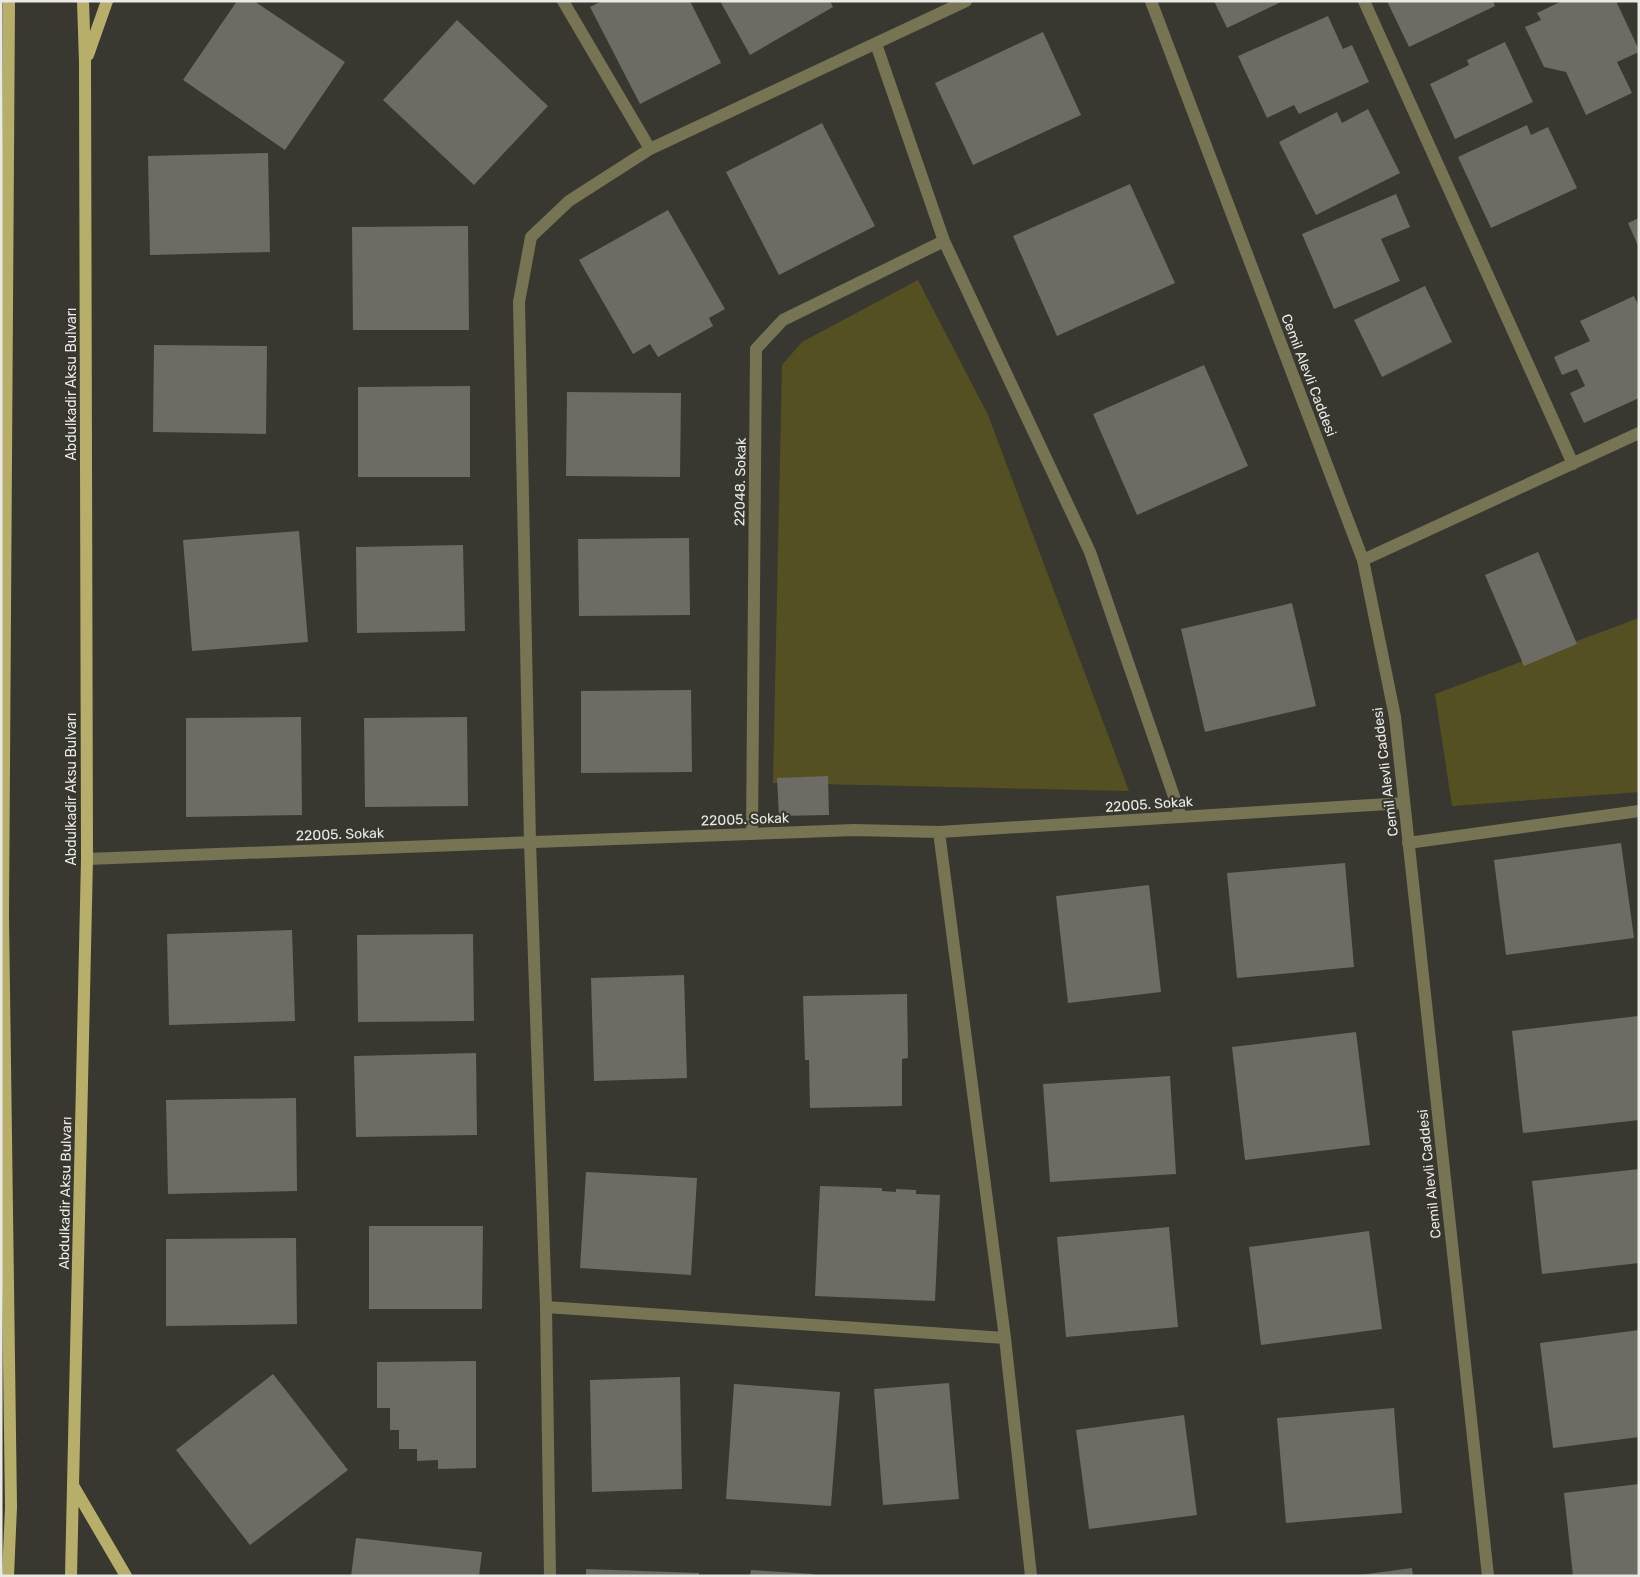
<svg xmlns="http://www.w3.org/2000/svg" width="1640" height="1577" font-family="Rubik,sans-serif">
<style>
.green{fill:#555021}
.building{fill:#6c6b64}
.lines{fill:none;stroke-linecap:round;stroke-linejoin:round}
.minor{stroke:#777453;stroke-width:12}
.tertiary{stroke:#777453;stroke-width:12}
.primary{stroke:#b7af69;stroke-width:12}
.labels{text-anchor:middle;stroke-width:4.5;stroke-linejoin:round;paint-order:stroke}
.street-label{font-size:14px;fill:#e9e9e5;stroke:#383831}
</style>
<rect width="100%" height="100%" fill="#383831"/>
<path class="green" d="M918 280 988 415 1129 791 773 783 782 365 802 342Z
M1639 618V792L1452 806 1435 694Z"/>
<path class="building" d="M237 1H254L345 62 285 150 183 80Z
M602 1H690L721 63 640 104 590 7Z
M720 1H830L833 7 750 55Z
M1214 1H1283L1227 28Z
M1387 1H1493L1495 6 1409 47Z
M1562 1H1616L1639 50V52L1617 62 1632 93 1586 115 1566 72 1544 67 1525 27 1541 20 1537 13Z
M1328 16 1343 49 1352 45 1369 82 1299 114 1294 105 1267 118 1238 56Z
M457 20 548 106 474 185 383 100Z
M1043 32 1081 115 973 165 935 83Z
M1505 42 1533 102 1455 139 1430 84 1469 65 1467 60Z
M1368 109 1400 173 1316 215 1279 142 1337 112 1342 123Z
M822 123 875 226 779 275 726 172Z
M1527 125 1531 135 1548 127 1577 188 1491 228 1458 157Z
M268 153 270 252 150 255 148 156Z
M1130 184 1175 283 1057 336 1013 236Z
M1396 194 1410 227 1381 239 1400 281 1334 309 1302 234Z
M668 210 725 309 709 318 713 326 658 357 650 344 633 354 579 260Z
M1639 218V248L1628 223Z
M468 226 469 330H353L352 227Z
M1425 286 1452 342 1382 377 1354 320Z
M1634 296 1639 307V398L1584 423 1570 393 1585 386 1577 369 1562 375 1554 357 1590 341 1580 321Z
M154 345 267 346 266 434 153 432Z
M1204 365 1248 466 1137 515 1093 414Z
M470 386V477H358V387Z
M567 392 681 393 680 477 566 476Z
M299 531 308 642 192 651 183 540Z
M689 538 690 615 579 616 578 539Z
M463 545 465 631 357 633 356 547Z
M1538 552 1577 644 1524 666 1485 575Z
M1292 603 1316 706 1205 732 1181 629Z
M691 690 692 772 581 773V691Z
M301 717 302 815 186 817V718Z
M467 717 468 806 365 807 364 718Z
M828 776 829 815 779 816 777 778Z
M1621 843 1634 938 1506 955 1494 860Z
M1345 863 1354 967 1237 978 1227 873Z
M1149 885 1161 992 1068 1003 1056 896Z
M292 930 295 1021 169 1025 167 934Z
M473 934 474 1021 358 1022 357 935Z
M684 975 687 1078 594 1081 591 978Z
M907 994 908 1058 902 1059V1106L810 1108 809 1060H805L803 996Z
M1638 1016 1639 1120 1523 1133 1512 1031Z
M1356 1032 1370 1145 1245 1160 1232 1047Z
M476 1053 477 1135 356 1137 354 1056Z
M1170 1076 1176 1174 1050 1182 1043 1084Z
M296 1098 297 1191 168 1194 166 1100Z
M1639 1169V1263L1542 1274 1532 1181Z
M586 1172 697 1178 691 1275 580 1268Z
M820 1186 882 1188V1191L896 1192V1189L916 1190V1194L940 1195 935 1301 815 1296Z
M369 1226H483L482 1309H369Z
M1169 1227 1178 1327 1066 1337 1057 1237Z
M1369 1231 1382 1329 1261 1345 1249 1247Z
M296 1238 297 1324 166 1326V1239Z
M1639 1330V1437L1553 1448 1540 1343Z
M476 1361V1468L438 1469V1460L417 1461V1449H399V1430H390V1408H377V1362Z
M273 1374 348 1470 250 1545 176 1450Z
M680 1377 682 1489 592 1492 590 1380Z
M949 1383 959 1499 883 1505 874 1389Z
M734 1384 840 1392 831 1506 726 1499Z
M1394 1408 1402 1513 1286 1523 1277 1418Z
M1184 1415 1197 1515 1089 1529 1076 1430Z
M1639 1484V1576H1573L1564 1493Z
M356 1538 482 1552 479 1576H351Z
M1412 1568 1413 1576H1360V1575Z
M586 1569 699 1573V1576H586Z
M751 1570 813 1574 812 1576H750Z"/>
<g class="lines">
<path class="minor" d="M563 1 650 149
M1364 1 1573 464
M876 44 944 241 1090 552 1181 817
M1363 560 1639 433
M939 832 1005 1338 1031 1576
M752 834 756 349 783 320 944 241
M1408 843 1639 811
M87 859 854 830 939 832 1404 803
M546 1307 1005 1338
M550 1576 546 1307 530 842 519 302 531 237 569 201 650 149 966 1"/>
<path class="tertiary" d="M1151 1 1363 560 1395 717 1488 1576"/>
<path class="primary" d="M88 55 107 1
M74 1487 126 1576
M8 1576 11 1507 3 916 9 1
M71 1576 87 859 85 62 83 1"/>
</g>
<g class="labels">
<g class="street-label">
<text transform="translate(1309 375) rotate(69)" y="5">Cemil Alevli Caddesi</text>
<text transform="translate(71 384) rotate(-90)" y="5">Abdulkadir Aksu Bulvarı</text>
<text transform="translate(740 482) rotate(-89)" y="5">22048. Sokak</text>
<text transform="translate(1385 772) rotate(-97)" y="5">Cemil Alevli Caddesi</text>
<text transform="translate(71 789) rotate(-90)" y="5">Abdulkadir Aksu Bulvarı</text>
<text transform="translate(1149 804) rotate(-4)" y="5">22005. Sokak</text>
<text transform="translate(745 819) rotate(-2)" y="5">22005. Sokak</text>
<text transform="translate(340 834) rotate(-2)" y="5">22005. Sokak</text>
<text transform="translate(1429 1174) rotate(-96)" y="5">Cemil Alevli Caddesi</text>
<text transform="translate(65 1193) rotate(-89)" y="5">Abdulkadir Aksu Bulvarı</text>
</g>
</g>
<rect width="1640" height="1577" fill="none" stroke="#e9e9e5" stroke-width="5"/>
</svg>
